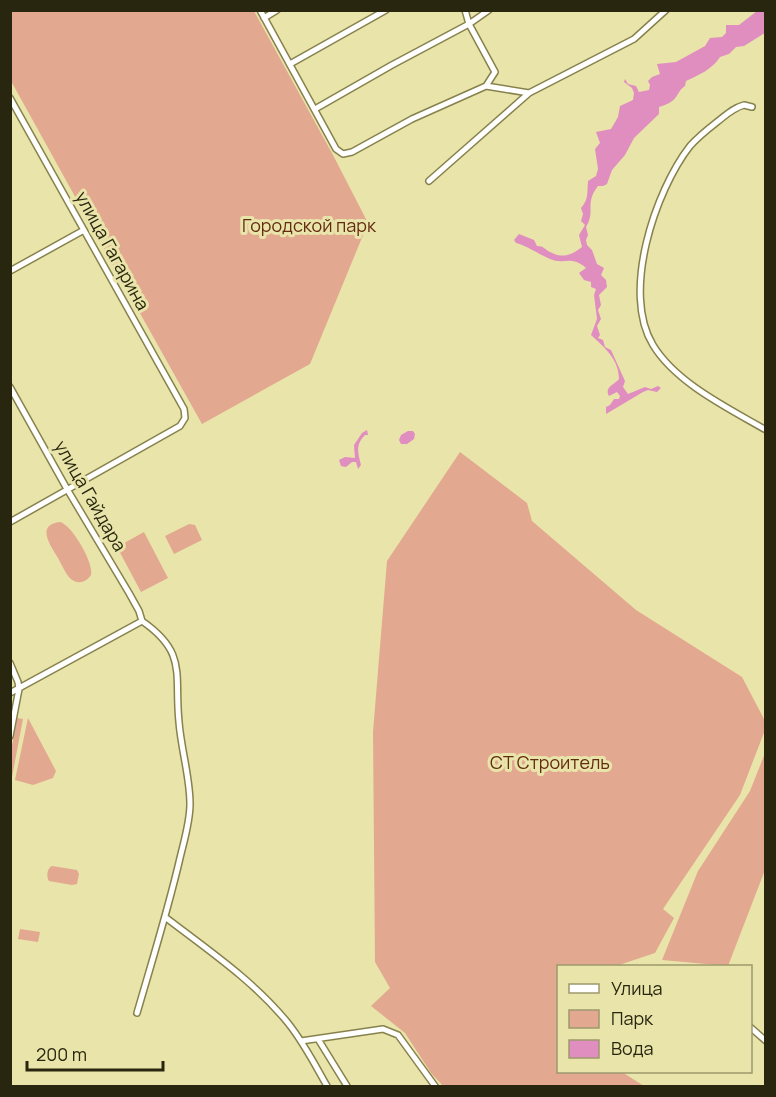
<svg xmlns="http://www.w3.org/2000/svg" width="776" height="1097" font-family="Manrope,sans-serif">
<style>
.green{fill:#e3a890}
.water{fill:#e08dbf}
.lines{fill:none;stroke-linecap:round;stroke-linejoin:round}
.minor-casing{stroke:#87824c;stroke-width:8}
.minor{stroke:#fff;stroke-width:5}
.labels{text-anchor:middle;stroke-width:6;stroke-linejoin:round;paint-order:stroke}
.park-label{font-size:18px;fill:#632b11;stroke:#e9e4aa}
.street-label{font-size:18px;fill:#28260f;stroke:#e9e4aa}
</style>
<rect width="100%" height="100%" fill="#e9e4aa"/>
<path class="green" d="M10 11H254L333 155 368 223 310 364 202 424 99 240C97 221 99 222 83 211L11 81 12 28Z
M460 452 527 503 532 521 636 610 742 677 765 721V730L740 795 663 909 674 918 655 953 616 966H558V1072H622L644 1086H443L431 1073 405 1033 371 1006 390 988 375 962 373 732 387 561Z
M60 522C72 525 94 563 91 575 87 581 81 584 74 581 67 578 62 565 58 558 51 546 35 525 60 522Z
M189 524 195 525 202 540 174 554 165 536Z
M144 532 168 578 141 592 117 547Z
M17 718 23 719 12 777 11 751Z
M28 718 56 771 53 778 33 785 15 780Z
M765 753V870L728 966 662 960 698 871 750 791Z
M52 866 77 870 79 874 77 884 72 885 49 881C46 877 47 868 52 866Z
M20 929 40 932 38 942 18 939Z"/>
<path class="water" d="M757 11H765V33L744 46 736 47 729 54 720 57C713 69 697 76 686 81L685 86C680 89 679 93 676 97 672 103 665 105 659 107V114L634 138 625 155 612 170 607 184 603 186H598C584 204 596 211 586 227L588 235 586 240 587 245 592 250 597 264 604 268 601 275 606 280 607 287 599 295 601 305 598 310 601 319 597 326 600 335 598 338 603 340 605 347 611 350 625 381 623 387 628 394 645 387 651 389 658 386 661 388 657 392 648 390 643 392 606 414V407L610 405 614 399H619L620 396 617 392 609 396C604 387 614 385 619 379 619 359 604 347 591 335L597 319 594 295 596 289 591 287V282L584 280 579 273 586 268C571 255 564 265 550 259 538 254 528 246 516 243L514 240 519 234 534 240 537 246C544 246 544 249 550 252 562 259 572 255 582 247L579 235 585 225 581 221 583 214 581 208C589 199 587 192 588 181L596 176 598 169 595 149 600 143 596 132 611 129 618 117 620 106 633 100 634 93 632 88 624 82 625 79 628 84 636 86 639 92 649 90 650 85 648 81 652 77 660 74 657 64 676 62 705 46 710 38 722 37 726 33V25H739Z
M367 430 368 435H365C355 445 358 453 361 465L358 469 356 462H352L346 467 341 466 339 460 345 457 355 458 354 445 362 433Z
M408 431H413L415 434 414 439 407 444H401L399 440 401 435Z"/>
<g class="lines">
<g class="minor-casing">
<path id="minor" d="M260 10 336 149 343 154 352 152 412 119 486 86 495 72 469 24 465 10
M264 18 277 10
M290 64 386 10
M486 86 529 93 634 39 666 10
M10 98 184 409 185 418 180 426 10 522
M752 107 744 105C733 108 726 115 717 122 708 129 698 137 690 146 655 191 621 293 653 345 676 383 728 408 766 430
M315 109 392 65 469 24 489 10
M429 181 529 93
M10 271 84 230
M10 387 67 489 129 593 139 611 142 621
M10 663 18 682 19 689 10 736
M10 693 142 621
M165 917C208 950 254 981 288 1023 304 1043 315 1065 327 1086
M137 1013C152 961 168 910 180 858 184 841 190 822 190 804 190 777 181 749 179 722 174 674 188 653 142 621
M750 1027 766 1041
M318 1039 347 1086
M301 1041 383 1029 398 1035 435 1086"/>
</g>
<use href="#minor" class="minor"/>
</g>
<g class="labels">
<g class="park-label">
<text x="309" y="232">Городской парк</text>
<text x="550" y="769">СТ Строитель</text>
</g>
<g class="street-label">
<text transform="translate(112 251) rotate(61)" y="6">улица Гагарина</text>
<text transform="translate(90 496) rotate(60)" y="6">улица Гайдара</text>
</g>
</g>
<rect width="776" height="1097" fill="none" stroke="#28260f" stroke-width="24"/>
<rect x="557" y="965" width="195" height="108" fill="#e9e4aa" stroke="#9c986c" stroke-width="1.5"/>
<rect x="569" y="984" width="30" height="9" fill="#ffffff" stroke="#9c986c" stroke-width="1.5"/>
<text x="611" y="995" font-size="18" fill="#28260f">Улица</text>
<rect x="569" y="1010" width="30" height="18" fill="#e3a890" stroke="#9c986c" stroke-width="1.5"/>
<text x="611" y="1025" font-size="18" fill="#28260f">Парк</text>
<rect x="569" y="1040" width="30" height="18" fill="#e08dbf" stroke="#9c986c" stroke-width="1.5"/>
<text x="611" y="1055" font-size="18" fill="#28260f">Вода</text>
<path d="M27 1061v9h136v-9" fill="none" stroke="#28260f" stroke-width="3"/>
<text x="36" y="1061" font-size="18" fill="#28260f" stroke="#e9e4aa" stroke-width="4.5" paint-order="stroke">200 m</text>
</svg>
